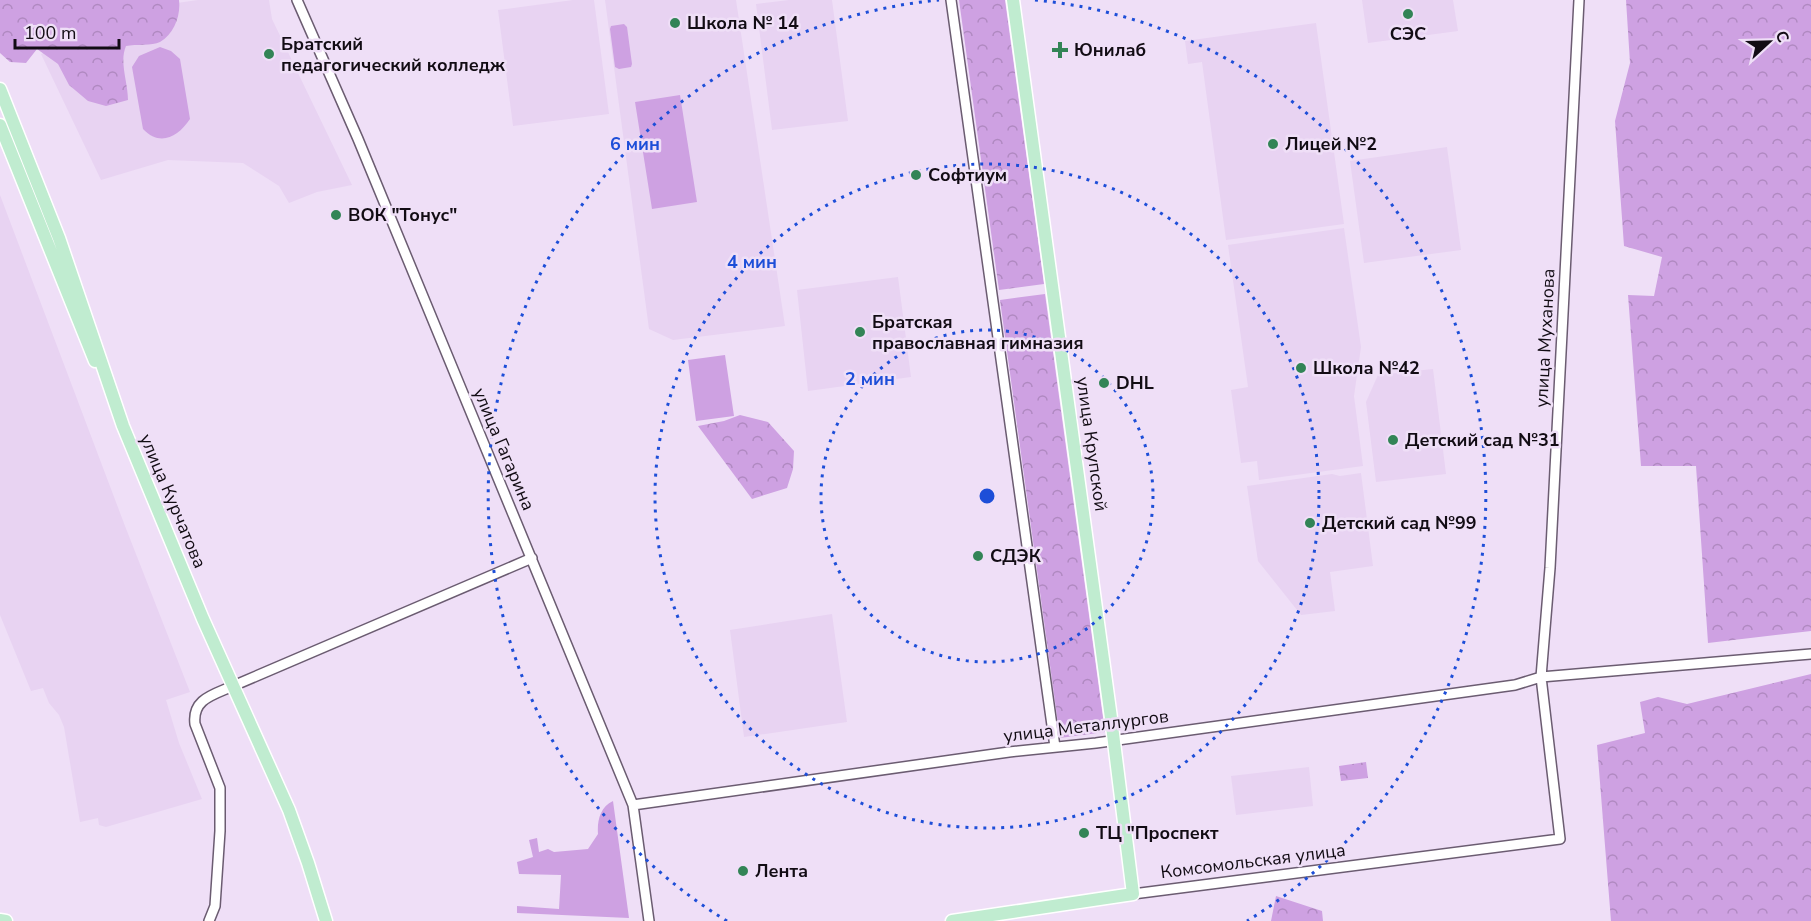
<svg xmlns="http://www.w3.org/2000/svg" width="1811" height="921" font-family="'Nunito Sans',sans-serif">
<style>
.built{fill:#e8d3f2}
.green{fill:#cea1e2}
.forest{fill:url(#forest-crowns)}
.lines{fill:none;stroke-linecap:round;stroke-linejoin:round}
.minor-casing{stroke:#6b5c71;stroke-width:12}
.major-casing{stroke:#fff;stroke-width:15}
.minor{stroke:#fff;stroke-width:9}
.major{stroke:#c0ecd0;stroke-width:12}
.ring{fill:none;stroke:#1d4ed8;stroke-width:3;stroke-dasharray:3 6}
.poi-dot{fill:#328456;stroke:#efdff7;stroke-width:2}
.labels{text-anchor:middle;stroke-width:5;stroke-linejoin:round;paint-order:stroke}
.poi-label{font-size:18px;font-weight:bold;fill:#120c14;stroke:#efdff7;text-anchor:start}
.street-label{font-size:18px;fill:#120c14;stroke:#efdff7}
.centre{fill:#1d4ed8;stroke:#efdff7;stroke-width:3}
.ring-label{font-size:18px;text-anchor:middle;font-weight:bold;fill:#1d4ed8;stroke:#efdff7;stroke-width:5;stroke-linejoin:round;paint-order:stroke}
</style>
<defs>
<pattern id="forest-crowns" width="20" height="18" patternUnits="userSpaceOnUse" patternTransform="scale(1.5)"><rect width="20" height="18" fill="#cea1e2"/><path d="M2 6a3 3 0 1 1 6 0M12 15a3 3 0 1 1 6 0" fill="none" stroke="#b089c1"/></pattern>
</defs>
<rect width="100%" height="100%" fill="#efdff7"/>
<path class="built" d="M198 0H269L272 19 352 185 317 192 289 203 279 186 243 163 168 160 101 180 41 54 156 6Z
M573 0H594L609 114 513 126 498 10Z
M605 0H736L785 326 673 340 649 329Z
M789 0H832L848 121 772 130 756 4Z
M1362 0H1453L1458 31 1368 43Z
M1316 23 1344 224 1226 240 1202 62 1188 64 1185 41Z
M1447 147 1461 250 1364 263 1350 161Z
M0 195 125 526 190 692 166 700 179 743 202 799 106 827 99 825 98 818 80 822 64 727 59 715 49 703 43 688 31 691 0 615Z
M1344 228 1361 347 1354 396 1363 466 1259 480 1257 461 1241 463 1231 390 1248 387 1228 245Z
M898 277 911 377 808 391 797 290Z
M1433 369 1446 474 1376 482 1366 402 1378 375Z
M1361 473 1373 566 1330 572 1335 611 1301 615 1258 561 1247 486 1332 474 1340 476Z
M832 614 847 722 744 737 730 630Z
M1309 767 1313 806 1236 815 1231 776Z"/>
<path class="green" d="M624 24 627 27 632 64 631 67 619 69 615 67 610 29 611 26Z
M160 47 171 51 180 59 190 119C178 137 160 147 143 129L132 67 139 56Z
M680 95 697 202 652 209 635 102Z
M725 355 734 416 696 421 688 360Z
M613 801 629 918 517 913V906L559 909 561 875 519 874 517 862 533 857 529 840 537 838 539 852 548 849 554 852 588 849 598 834C597 821 600 807 613 801Z"/>
<path class="forest" d="M0 0H179C181 15 174 34 160 42 152 46 136 44 126 46 119 62 128 82 128 100L106 106 88 101 69 85 58 64 37 49 26 63 10 62 0 53Z
M959 0H1005L1044 284 999 290Z
M1626 0H1811V631L1708 643 1696 466H1641L1628 295 1654 296 1662 257 1624 246 1615 121 1630 63Z
M1045 294 1105 732 1060 738 1000 300Z
M740 415 768 422 794 451 793 469 787 488 752 499 698 426 724 421Z
M1811 674V921H1611L1597 745 1645 733 1640 702 1658 697 1687 704Z
M1366 762 1368 778 1341 781 1339 766Z
M1276 896 1322 911 1323 921H1271Z"/>
<g class="lines">
<g class="minor-casing">
<path id="minor" d="M297 0 358 139 633 805 649 921
M951 0 1055 747
M633 805 1009 752 1096 743 1515 685 1541 677 1811 654
M1133 894 1560 839 1541 677 1550 568 1579 0
M209 921 215 906 220 831V788L195 724C192 699 213 695 233 686L532 558"/>
</g>
<g class="major-casing">
<path id="major" d="M0 89 59 238 123 426 203 619 289 810 308 863 326 921
M0 125 95 361
M0 920 6 921
M952 921 1133 894 1111 718 1013 0"/>
</g>
<use href="#minor" class="minor"/>
<use href="#major" class="major"/>
</g>
<g class="ring">
<circle cx="987" cy="496" r="166"/>
<circle cx="987" cy="496" r="332"/>
<path d="M727 921A498 498 0 0 1 939 0M1035 0A498 498 0 0 1 1247 921"/>
</g>
<g class="poi-dot">
<circle cx="1408" cy="14" r="6"/>
<circle cx="675" cy="23" r="6"/>
<path d="M1057 41h6v6h6v6h-6v6h-6v-6h-6v-6h6z"/>
<circle cx="269" cy="54" r="6"/>
<circle cx="1273" cy="144" r="6"/>
<circle cx="916" cy="175" r="6"/>
<circle cx="336" cy="215" r="6"/>
<circle cx="860" cy="332" r="6"/>
<circle cx="1301" cy="368" r="6"/>
<circle cx="1104" cy="383" r="6"/>
<circle cx="1393" cy="440" r="6"/>
<circle cx="1310" cy="523" r="6"/>
<circle cx="978" cy="556" r="6"/>
<circle cx="1084" cy="833" r="6"/>
<circle cx="743" cy="871" r="6"/>
</g>
<g class="labels">
<g class="poi-label">
<text x="687" y="29">Школа № 14</text>
<text x="1408" y="40" text-anchor="middle">СЭС</text>
<text x="281" y="50">Братский<tspan x="281" dy="21">педагогический колледж</tspan></text>
<text x="1074" y="56">Юнилаб</text>
<text x="1285" y="150">Лицей №2</text>
<text x="928" y="181">Софтиум</text>
<text x="348" y="221">ВОК "Тонус"</text>
<text x="872" y="328">Братская<tspan x="872" dy="21">православная гимназия</tspan></text>
<text x="1313" y="374">Школа №42</text>
<text x="1116" y="389">DHL</text>
<text x="1405" y="446">Детский сад №31</text>
<text x="1322" y="529">Детский сад №99</text>
<text x="990" y="562">СДЭК</text>
<text x="1096" y="839">ТЦ "Проспект</text>
<text x="755" y="877">Лента</text>
</g>
<g class="street-label">
<text transform="translate(1545 338) rotate(-87)" y="6">улица Муханова</text>
<text transform="translate(1092 444) rotate(82)" y="6">улица Крупской</text>
<text transform="translate(504 449) rotate(67)" y="6">улица Гагарина</text>
<text transform="translate(173 501) rotate(67)" y="6">улица Курчатова</text>
<text transform="translate(1086 726) rotate(-7)" y="6">улица Металлургов</text>
<text transform="translate(1253 861) rotate(-7)" y="6">Комсомольская улица</text>
</g>
</g>
<circle cx="987" cy="496" r="9" class="centre"/>
<g class="ring-label">
<text x="635" y="150">6 мин</text>
<text x="752" y="268">4 мин</text>
<text x="870" y="385">2 мин</text>
</g>
<g transform="translate(1769 42) rotate(68)" stroke="#efdff7" stroke-width="4.5" paint-order="stroke">
<path d="M0-4.5L10 22L0 15L-10 22Z" fill="#120c14"/>
<text y="-9" font-size="16" font-weight="bold" text-anchor="middle" fill="#120c14">С</text>
</g>
<path d="M15 39v9h104v-9" fill="none" stroke="#120c14" stroke-width="3"/>
<text x="24" y="39" font-size="18" fill="#120c14" stroke="#efdff7" stroke-width="4.5" paint-order="stroke">100 m</text>
</svg>
